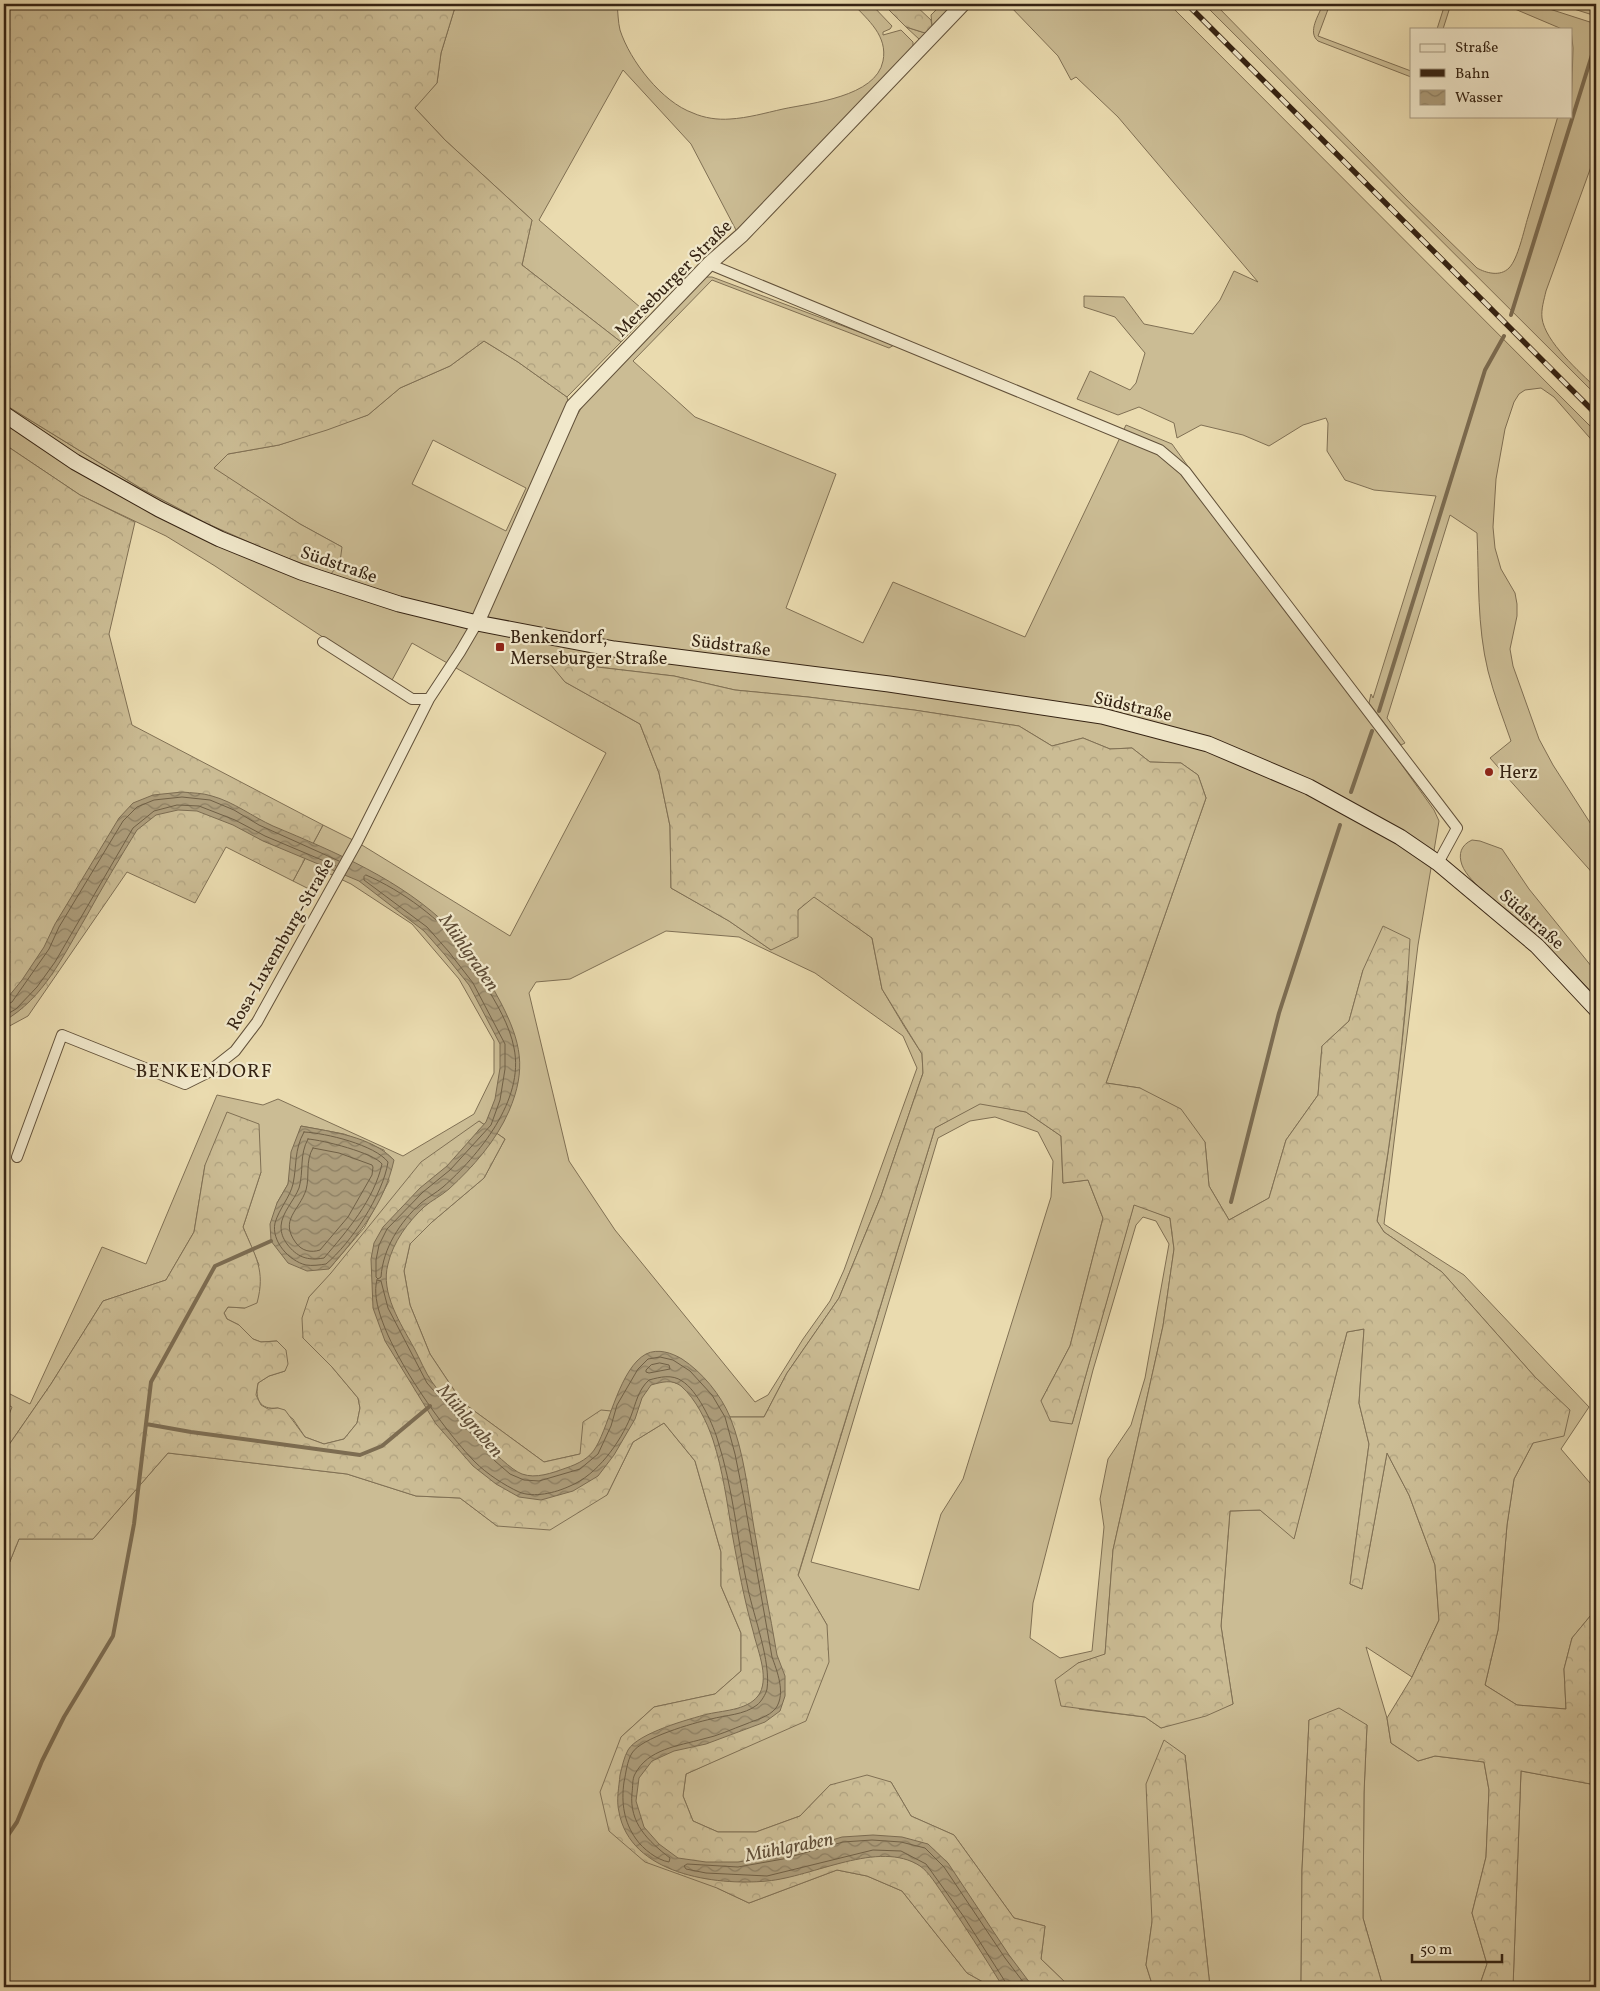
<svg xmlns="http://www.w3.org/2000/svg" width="1600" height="1991" font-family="Vollkorn,serif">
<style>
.grass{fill:#cbbc94;stroke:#807054;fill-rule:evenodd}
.forest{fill:url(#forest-crowns);stroke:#807054}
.water{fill:url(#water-waves);stroke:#7c6c51}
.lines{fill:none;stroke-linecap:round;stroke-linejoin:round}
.shore{stroke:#706046;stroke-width:1}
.stream{stroke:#7c6c51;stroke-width:4}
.minor-casing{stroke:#62513a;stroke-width:12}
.tertiary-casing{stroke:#62513a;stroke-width:16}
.secondary-casing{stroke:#352313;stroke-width:17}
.minor{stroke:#f1e8cb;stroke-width:10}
.tertiary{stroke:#f1e8cb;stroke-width:14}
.secondary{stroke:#f1e8cb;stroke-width:15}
.rail-casing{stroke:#352313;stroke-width:5.5}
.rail{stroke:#f1e8cb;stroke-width:4;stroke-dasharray:11;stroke-linecap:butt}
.poi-dot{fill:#8f2418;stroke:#f1e8cb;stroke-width:2}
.labels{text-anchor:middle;stroke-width:4.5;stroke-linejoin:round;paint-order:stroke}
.street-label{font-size:18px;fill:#352313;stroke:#f1e8cb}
.poi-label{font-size:18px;fill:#352313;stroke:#f1e8cb;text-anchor:start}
.water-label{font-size:19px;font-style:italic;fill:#5f4d37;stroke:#f1e8cb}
.neighbourhood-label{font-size:19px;letter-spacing:1px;fill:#352313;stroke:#f1e8cb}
</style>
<defs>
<pattern id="forest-crowns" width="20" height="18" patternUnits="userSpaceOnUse" patternTransform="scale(1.25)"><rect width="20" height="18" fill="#cbbc94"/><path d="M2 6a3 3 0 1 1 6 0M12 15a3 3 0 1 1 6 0" fill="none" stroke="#afa17f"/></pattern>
<pattern id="water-waves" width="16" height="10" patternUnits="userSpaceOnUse" patternTransform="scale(1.25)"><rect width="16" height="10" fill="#ac9c7a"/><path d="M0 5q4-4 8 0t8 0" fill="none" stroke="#8d7f63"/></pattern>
</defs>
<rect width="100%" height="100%" fill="#eadbaf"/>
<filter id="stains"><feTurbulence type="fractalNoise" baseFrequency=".004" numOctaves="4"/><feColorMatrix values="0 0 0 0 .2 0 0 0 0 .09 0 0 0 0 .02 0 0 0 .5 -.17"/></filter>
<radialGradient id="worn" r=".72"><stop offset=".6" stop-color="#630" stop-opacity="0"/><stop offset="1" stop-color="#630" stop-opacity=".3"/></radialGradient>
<path class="grass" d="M456 4H617C618 12 618 22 620 30 630 61 662 102 693 113 704 118 718 120 730 119 748 118 765 113 783 109 811 103 876 97 883 61 888 36 868 20 853 4H871L892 26 890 29 883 32V35L901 30 913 42V47L739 232 713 254 710 253 736 230 691 144 623 70 539 220 648 314 621 342 522 265 532 220 445 140 414 107 437 83 441 53Z
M942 4H959L920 40 906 27 925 33 932 26 931 15Z
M1008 4H1169L1596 432V445L1554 397 1541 388 1525 390 1519 394 1514 402 1505 429 1496 479 1493 527 1495 548 1501 569 1515 593 1517 604V616L1510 649 1513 666 1539 739 1553 765 1596 832V877L1490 758 1511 741C1503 718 1494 695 1488 671 1477 626 1479 579 1477 533L1450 515 1387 718 1405 743 1401 745 1369 703 1371 694 1373 698 1436 496 1374 490 1345 480 1327 451 1328 423 1326 418 1303 425 1269 446 1243 435 1201 425 1177 438 1174 423 1139 407 1118 415 1077 399 1090 371 1130 390 1136 383 1145 353 1115 317 1084 307V296L1124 297 1144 324 1193 334 1220 300 1234 271 1258 282 1118 117 1076 77 1071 80 1058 56Z
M1204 4H1215L1407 200 1477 268C1486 273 1500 277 1509 268 1518 259 1524 230 1528 217 1538 183 1548 150 1558 116H1571L1573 48 1571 29H1562L1503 4H1534L1596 24V153L1546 291C1544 300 1541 309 1542 318 1545 342 1580 372 1596 388V395Z
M1323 4H1330L1318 36 1411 71V77L1318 41C1307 32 1319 15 1323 4Z
M1445 4H1451L1443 29H1437Z
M1558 4H1596V16Z
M706 277H712L894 345 889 348 712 280 633 361 695 417 836 474 786 608 863 643 893 582 1025 637 1126 425 1172 444 1434 810 1439 821 1418 945 1384 1224 1464 1275 1589 1407 1561 1449 1596 1490V1609L1572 1638 1564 1669 1566 1709 1517 1705 1485 1685 1498 1630 1507 1525 1514 1479 1533 1443 1569 1410 1535 1377 1442 1272 1384 1232 1377 1221C1391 1141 1401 1062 1408 981L1363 970 1349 1021 1322 1046 1318 1095 1286 1140 1269 1198 1229 1220 1209 1186 1205 1142 1140 1088 1106 1083 1206 798 1198 775 1181 763 1150 762 1132 748 1110 749 1083 738 1052 746 1019 726 914 710 808 697 735 690 674 676 580 665 551 664 565 682 640 724 659 773 670 826 671 888 729 921 771 950 798 910 814 896 872 938 882 989 904 1026 922 1054 923 1073 881 1196 839 1298 787 1373 764 1417H707L686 1387 580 1454 544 1462 462 1402 430 1354 410 1305 404 1271 410 1244 432 1222 484 1178 505 1139 479 1121 309 1297 303 1338 332 1367 358 1398 360 1408 357 1423 344 1439 324 1444 305 1437 293 1419 278 1408C259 1410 255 1399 258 1383L269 1376 285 1371 277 1341 261 1342 253 1339 239 1325 227 1319 224 1313 228 1307 245 1308 259 1265 243 1227 261 1172 205 1165 194 1232 166 1280 103 1301 51 1384 4 1452V1427L12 1407 4 1403V1391L30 1404 102 1247 146 1264 217 1095 263 1105 278 1099 403 1156 474 1114 494 1073V1041L459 979 412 924 351 884 328 873 315 892 293 881 323 825 357 842 510 936 606 753 412 643 391 682 215 566 166 536 80 495 4 444V404L142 489 206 523 276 554 342 547 300 524 213 468 228 454 279 445 368 415 400 388 450 366 484 341 518 362 567 397 573 422 586 400ZM433 440 526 488 506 531 412 484ZM666 931 739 937 815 973 903 1036 917 1068 844 1270 830 1301 803 1339 768 1395 755 1402 615 1230 569 1161 529 993 536 982 570 979ZM301 1126 344 1134 384 1150 389 1181 364 1228 329 1269 277 1203 288 1184Z
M1472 840 1480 841 1502 849 1529 889 1596 972V997C1572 971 1547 945 1520 921 1504 906 1469 884 1462 865 1458 854 1461 845 1472 840Z
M980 1103 1026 1112 1061 1136 1063 1183 1088 1180 1103 1218 1070 1346 1041 1401 1072 1424 1134 1204 1170 1218 1174 1249 1163 1326 1113 1550 1105 1655 1078 1663 1079 1709 1145 1717 1161 1728 1233 1704 1221 1626 1230 1511 1260 1510 1294 1538 1347 1332 1364 1329 1359 1403 1369 1444 1350 1584 1362 1589 1387 1453 1409 1495 1435 1565 1439 1620 1412 1677 1366 1647 1387 1718 1391 1743 1418 1761 1435 1756 1484 1762 1489 1790 1486 1857 1472 1913 1487 1964 1479 1987H1383L1363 1918 1364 1793 1367 1725 1309 1720 1302 1870 1301 1987H1210L1185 1755 1152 1922 1146 1965 1153 1987H1070L1041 1959 1045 1926 1014 1918 954 1835 911 1816 891 1782 830 1785 800 1816 756 1832H718L693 1821 683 1796 686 1774 743 1748 827 1625 798 1576 935 1128ZM995 1117 1038 1132 1053 1161 1051 1197 963 1479 941 1514 919 1590 811 1562 938 1138 970 1121ZM1143 1217 1156 1221 1169 1244 1145 1378 1131 1425 1108 1459 1100 1499 1104 1527 1092 1651 1060 1658 1030 1638 1033 1603 1093 1370 1136 1225Z
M664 1423 695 1461 721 1552V1586L741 1633V1671L715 1694 654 1707 621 1737 717 1888 749 1903 837 1870 867 1876 902 1891 967 1973 992 1987H4V1576L19 1539H93L168 1453 347 1474 416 1496 460 1498 497 1526 607 1495 633 1442Z
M1521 1771 1596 1785V1987H1513Z"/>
<path class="forest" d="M4 4H456L441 53 437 83 415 108 445 140 532 220 522 265 621 342 567 397 518 362 484 341 450 366 400 388 368 415 327 430 279 445 228 454 214 468 300 524 342 547 340 562 331 574 276 554 206 523 142 489 4 404Z
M883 4H914L931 20 932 26 925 33 906 27Z
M4 444 80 495 135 522 109 634 132 725 323 825 293 881 226 847 195 903 127 872 28 1016 4 1029Z
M550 664 580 665 674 676 735 690 808 697 914 710 1019 726 1052 746 1083 738 1110 749 1132 748 1150 762 1181 763 1198 775 1206 798 1106 1083 1140 1088 1181 1109 1205 1142 1209 1186 1229 1220 1269 1198 1286 1140 1318 1095 1322 1046 1349 1021 1363 970 1383 926 1410 939C1405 1034 1393 1127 1377 1221L1384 1232 1442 1272 1535 1377 1570 1410 1564 1436 1533 1443 1514 1479 1507 1525 1498 1630 1485 1685 1517 1705 1566 1709 1564 1669 1572 1638 1596 1609V1785L1521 1771 1513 1987H1479L1487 1964 1472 1913 1486 1857 1489 1790 1484 1762 1435 1756 1418 1761 1391 1743 1387 1718 1412 1677 1439 1620 1435 1565 1409 1495 1387 1453 1362 1589 1350 1584 1369 1444 1359 1403 1364 1329 1347 1332 1294 1539 1260 1510 1230 1511 1221 1626 1233 1704 1206 1716 1161 1728 1145 1717 1061 1706 1055 1680 1078 1663 1105 1654 1113 1550 1163 1326 1174 1249 1170 1218 1134 1205 1072 1424 1050 1421 1041 1401 1070 1346 1103 1218 1088 1180 1063 1183 1061 1136 1026 1112 980 1104 935 1128 798 1575 827 1625 829 1662 806 1721 686 1774 683 1796 693 1821 718 1832H756L800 1816 830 1785 867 1775 891 1782 911 1816 954 1835 1014 1918 1045 1926 1041 1959 1070 1987H992L967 1973 902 1891 867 1876 837 1870 749 1903 717 1888 645 1862 609 1831 600 1792 621 1737 654 1707 715 1694 741 1671V1633L721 1586V1552L695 1461 664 1423 633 1442 607 1495 550 1530 497 1526 460 1498 416 1496 347 1474 168 1453 93 1539H19L4 1576V1452L51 1384 103 1301 166 1280 194 1232 205 1165 227 1112 259 1124 261 1172 243 1227C255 1256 266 1270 257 1303L245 1308 228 1307 224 1313 227 1319 239 1325 253 1339 261 1342 277 1341 286 1350 288 1364 285 1371 269 1376 258 1383 256 1395 261 1405 268 1409 278 1408 285 1410 305 1437 324 1444 344 1439 357 1423 360 1408 358 1398 332 1367 303 1338 302 1318 309 1297 331 1273 421 1162 479 1121 505 1139 484 1178 432 1222 410 1244 404 1271 410 1305 430 1354 462 1402 544 1462 580 1454 583 1422 601 1410 632 1413 645 1387 660 1377 686 1387 707 1417H764L787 1373 839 1298 881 1196 923 1073 922 1054 882 989 872 938 814 897 798 910V937L771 950 729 921 671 888 670 826 659 773 640 724 565 682Z
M1339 1708 1367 1725 1364 1793 1363 1918 1383 1987H1301L1302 1870 1309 1720Z
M1164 1740 1185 1755 1210 1987H1153L1146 1965 1152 1922 1146 1784Z"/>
<path class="water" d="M182 792C192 793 203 793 212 796 234 802 253 817 273 826 335 852 402 880 450 928 457 935 465 942 471 950 482 966 491 985 501 1003 521 1042 527 1069 509 1111 496 1141 473 1167 449 1189 441 1196 432 1200 424 1207 408 1222 393 1242 388 1264 380 1293 401 1324 414 1348 420 1359 425 1372 432 1382 446 1401 502 1467 522 1474 536 1479 552 1473 566 1468 578 1464 590 1458 596 1447 610 1423 620 1368 646 1354 658 1348 672 1353 682 1359 702 1372 721 1395 730 1417 744 1452 748 1492 754 1528 761 1571 770 1613 777 1655L785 1676V1696L780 1711 765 1722 706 1744 674 1751 652 1761 639 1778 636 1801 644 1827 659 1844 678 1858 706 1862H738L782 1855 842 1837 873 1835 902 1837 928 1844 948 1863 1009 1955 1033 1987H1003C984 1956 964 1925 943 1894 937 1886 929 1872 920 1866 879 1839 813 1877 767 1881 715 1886 630 1874 619 1812 616 1800 619 1787 620 1775 622 1767 624 1757 628 1750 638 1733 689 1719 708 1714 726 1710 750 1710 760 1693 769 1675 757 1649 753 1631 744 1599 738 1566 732 1533 727 1502 723 1471 713 1440 707 1422 696 1399 681 1386 672 1379 662 1382 651 1385L642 1398 635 1419 614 1455 598 1476 573 1491 541 1500 519 1497 496 1484 473 1466 436 1424 385 1341 373 1308 371 1259 374 1243 383 1227 420 1188 447 1166 486 1122 495 1099 500 1068V1044L469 985 445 955 424 931 359 881 263 841 233 825 197 811 178 810 156 815 137 830C119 859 102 888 86 917 63 956 44 998 4 1021V1002L22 980 44 947 55 924 119 818 133 803 153 795Z
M301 1126C332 1132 371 1136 394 1160 384 1205 358 1235 329 1269L307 1271 288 1263 271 1241 270 1224 277 1203 288 1184 291 1152Z"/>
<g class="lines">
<path class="shore" d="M366 875C403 891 440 919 465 950 473 960 478 972 484 983 496 1002 510 1026 514 1048 525 1100 478 1156 443 1187 436 1193 428 1197 421 1203 400 1222 383 1248 381 1277L378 1279 376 1277V1260L379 1245 387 1229 423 1192 450 1170 491 1125 500 1100 505 1069V1044L473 983 449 952 427 927 364 880V877Z
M4 1006 12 1002 49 949 59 927 123 821 137 807 154 800 182 797 210 800 234 810 259 825 339 861
M4 1016 16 1009 37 987 55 962 133 828 154 811 177 805 199 806 235 820 265 836 336 866
M304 1132C326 1133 375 1145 388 1162 383 1195 351 1243 326 1264 320 1265 312 1266 306 1265 289 1261 271 1241 275 1223 279 1209 290 1197 293 1184 297 1165 294 1150 304 1132Z
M308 1139C323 1140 374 1153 382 1164 374 1200 347 1231 324 1258 307 1261 297 1257 287 1244 283 1238 281 1234 281 1226 282 1212 294 1201 299 1188 304 1171 299 1155 308 1139Z
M313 1148 339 1153 372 1165 373 1167 372 1175 348 1217 320 1250C311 1253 302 1251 296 1243 279 1220 299 1211 306 1190 310 1176 305 1161 313 1148Z
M377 1280 381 1281 388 1308 427 1383 495 1461 510 1474 524 1480 539 1481 580 1469 598 1454 611 1426 617 1405 638 1369 648 1359 660 1357 673 1360 690 1371 712 1395 725 1417 735 1454 744 1499 772 1657C777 1671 786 1693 776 1708 769 1717 755 1720 746 1724 732 1729 718 1736 703 1739 678 1746 648 1749 635 1774 632 1779 633 1787 632 1793 629 1823 648 1841 670 1858L669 1862C657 1860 643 1849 636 1839 624 1822 621 1803 624 1782 626 1773 627 1761 632 1753 641 1738 693 1723 711 1719 726 1715 744 1715 757 1705 761 1702 766 1694 767 1689 771 1662 754 1617 748 1589 737 1539 733 1487 717 1438 712 1422 697 1390 682 1381 672 1374 660 1377 649 1380 638 1390 636 1403 631 1416 620 1443 597 1475 570 1486 555 1493 534 1498 519 1492 504 1485 487 1474 475 1462 445 1432 364 1323 377 1280Z
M660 1363 669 1365 670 1369 649 1373 646 1372V1370L651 1365Z
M1007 1987 1006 1983 964 1917 926 1864 901 1851 873 1850 767 1876 706 1873 686 1869 684 1866 687 1864 738 1867 783 1859 843 1842 872 1840 901 1842 925 1848 944 1867 1005 1958 1027 1987"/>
<path class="stream" d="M1511 315 1596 42
M1379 711 1485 370 1504 336
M1351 792 1372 731
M1231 1202 1279 1013 1340 825
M146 1424 191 1432 360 1455 382 1446 430 1406
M4 1841 17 1822 42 1761 64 1717 113 1636 134 1524 151 1382 215 1266 271 1241"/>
<g class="minor-casing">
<path id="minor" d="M709 264 1160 450 1185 471 1457 828 1438 863
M323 642 412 699H429
M17 1157 62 1035 185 1084 207 1073 235 1051 257 1022 357 842 429 699 460 652 477 623"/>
</g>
<g class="tertiary-casing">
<path id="tertiary" d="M477 623 573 406 709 264 742 235 963 4"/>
</g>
<g class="secondary-casing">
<path id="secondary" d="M4 414 75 462 159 509 220 539 301 572 399 604 477 623 614 649 889 684 1102 716 1208 744 1309 787 1400 837 1438 863 1537 946 1596 1009"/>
</g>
<use href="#minor" class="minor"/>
<use href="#tertiary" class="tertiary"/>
<use href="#secondary" class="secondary"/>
<g class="rail-casing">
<path id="rail" d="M1187 4 1596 414"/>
</g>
<use href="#rail" class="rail"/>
</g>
<g class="poi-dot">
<rect x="495" y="642" width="10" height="10" rx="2.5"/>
<circle cx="1489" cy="772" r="5"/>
</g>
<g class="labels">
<g class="street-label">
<text transform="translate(673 278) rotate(-45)" y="6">Merseburger Straße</text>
<text transform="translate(339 564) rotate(19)" y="6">Südstraße</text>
<text transform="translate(731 645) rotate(7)" y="6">Südstraße</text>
<text transform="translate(1133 706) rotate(13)" y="6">Südstraße</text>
<text transform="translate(1532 919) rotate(42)" y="6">Südstraße</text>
<text transform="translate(280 944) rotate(-60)" y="6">Rosa-Luxemburg-Straße</text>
</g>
<g class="poi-label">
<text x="510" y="643">Benkendorf,<tspan x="510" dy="21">Merseburger Straße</tspan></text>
<text x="1499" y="778">Herz</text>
</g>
<g class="water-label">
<text transform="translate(470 952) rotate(55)" y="7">Mühlgraben</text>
<text transform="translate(471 1420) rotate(49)" y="7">Mühlgraben</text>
<text transform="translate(789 1846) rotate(-11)" y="7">Mühlgraben</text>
</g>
<g class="neighbourhood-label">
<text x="204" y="1077">BENKENDORF</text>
</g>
</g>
<rect width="1600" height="1991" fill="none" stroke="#eadbaf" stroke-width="20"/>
<rect x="5" y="5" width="1590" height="1981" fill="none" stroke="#352313" stroke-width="2.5"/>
<rect x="10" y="10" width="1580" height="1971" fill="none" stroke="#352313"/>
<rect x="1410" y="28" width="162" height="90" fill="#f1e8cb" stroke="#a69981"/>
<rect x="1420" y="44" width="25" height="8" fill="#f1e8cb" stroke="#a69981"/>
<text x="1455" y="52" font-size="15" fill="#352313">Straße</text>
<rect x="1420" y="69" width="25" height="8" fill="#352313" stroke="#a69981"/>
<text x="1455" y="78" font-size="15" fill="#352313">Bahn</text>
<rect x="1420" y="90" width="25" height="15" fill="url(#water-waves)" stroke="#a69981"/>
<text x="1455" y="102" font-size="15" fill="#352313">Wasser</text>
<path d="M1412 1954v8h90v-8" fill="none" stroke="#352313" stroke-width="2.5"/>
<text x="1420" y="1954" font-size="15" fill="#352313" stroke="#f1e8cb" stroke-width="4" paint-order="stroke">50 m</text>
<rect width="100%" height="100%" filter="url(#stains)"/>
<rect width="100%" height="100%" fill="url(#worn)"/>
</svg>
